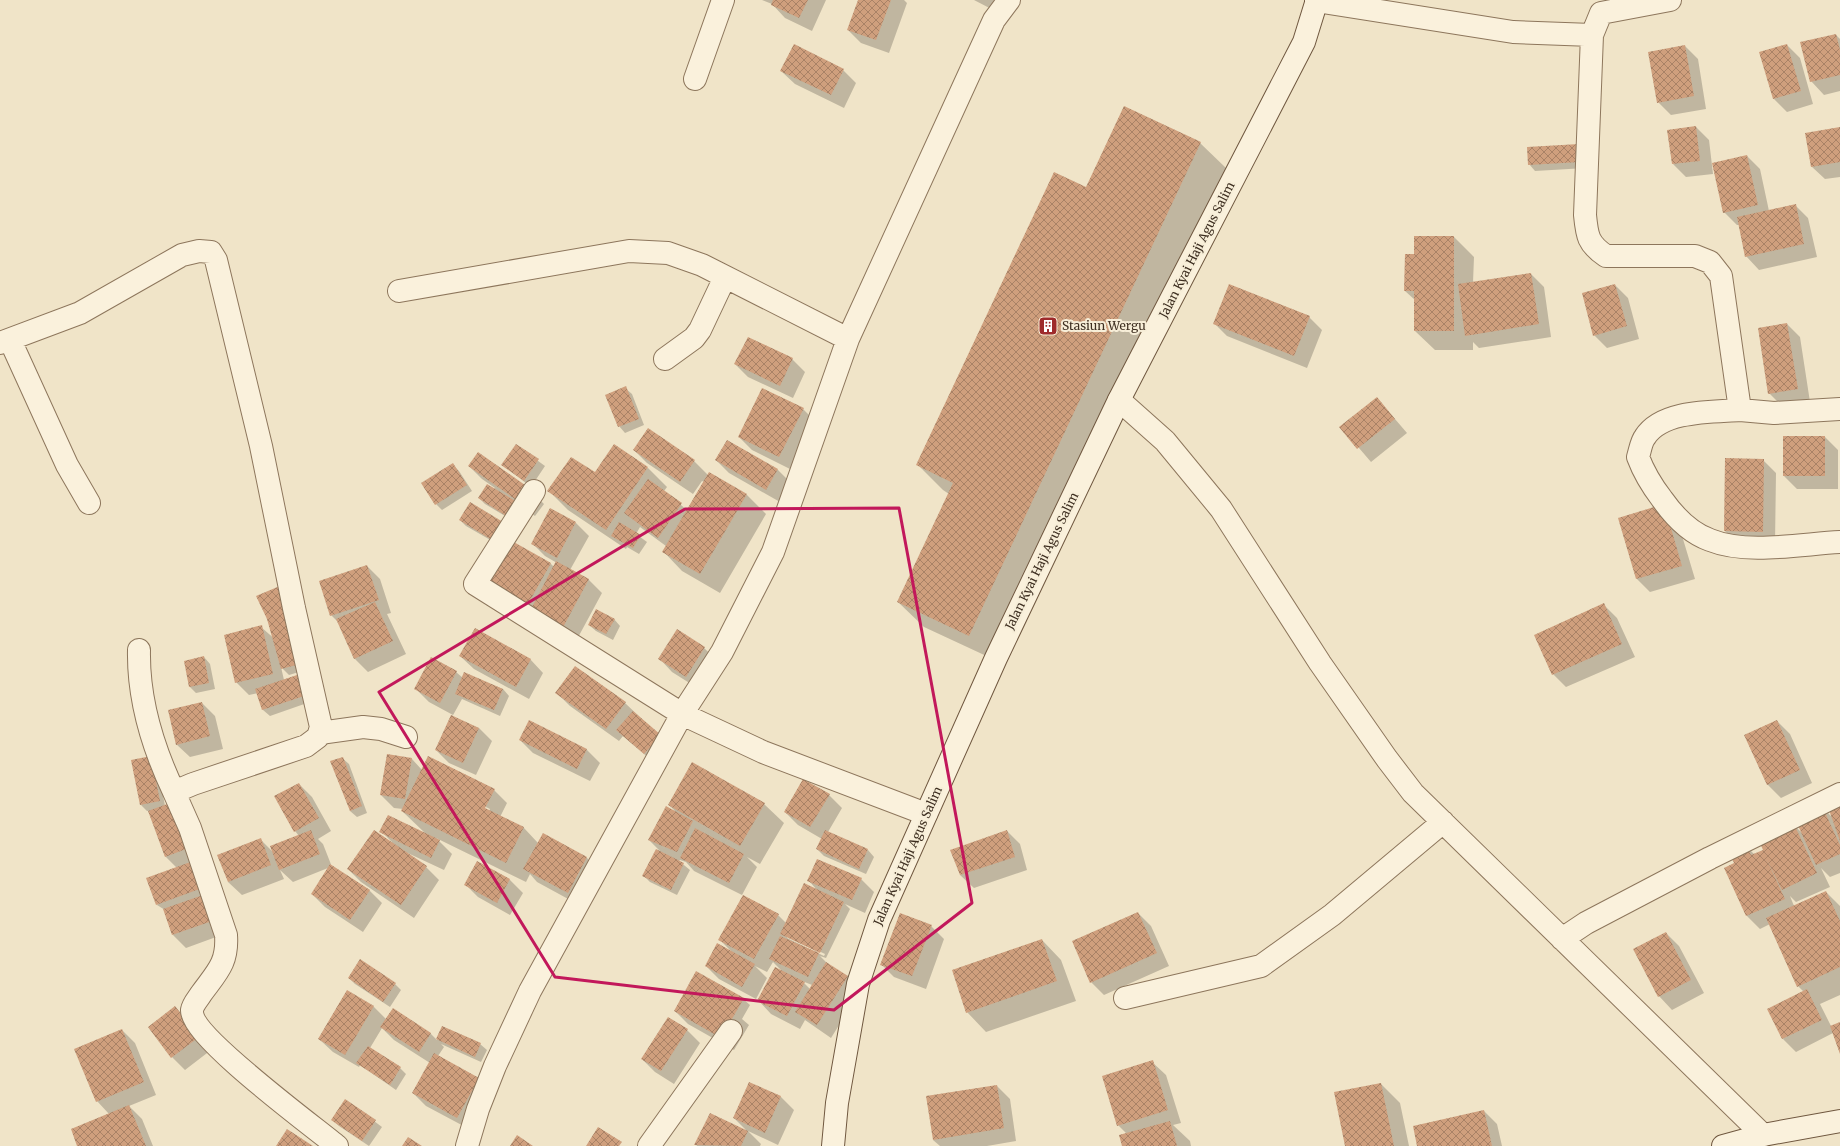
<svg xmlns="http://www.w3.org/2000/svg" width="1840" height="1146" font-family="Merriweather,serif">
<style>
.shadow{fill:#0003;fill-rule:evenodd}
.building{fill:url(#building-cross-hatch)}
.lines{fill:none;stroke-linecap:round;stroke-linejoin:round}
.street-casing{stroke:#8d765c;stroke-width:24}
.secondary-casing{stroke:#6f573f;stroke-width:24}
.street{stroke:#faf1dc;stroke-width:22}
.secondary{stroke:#faf1dc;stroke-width:22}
.marked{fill:none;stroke:#c2185b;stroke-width:3;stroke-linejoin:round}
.labels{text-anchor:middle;stroke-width:4;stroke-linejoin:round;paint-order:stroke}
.street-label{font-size:12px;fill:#3d2e20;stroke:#f7eed8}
.poi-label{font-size:12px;fill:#3d2e20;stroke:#f7eed8;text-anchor:start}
</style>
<defs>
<pattern id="building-cross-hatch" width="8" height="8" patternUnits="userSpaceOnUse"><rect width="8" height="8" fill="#cf9f7d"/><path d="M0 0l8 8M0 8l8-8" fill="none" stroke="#a98266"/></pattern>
</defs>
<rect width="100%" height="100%" fill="#f0e4c8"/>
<path class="shadow" d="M762 0H826L812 31 785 18 772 4Z
M859 0H904L907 3 889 53 861 43 848 30Z
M974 0H1009L1001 14Z
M1836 35 1840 39V91L1824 95 1811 81Z
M1787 45 1800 58 1813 104 1787 112 1774 99 1760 53Z
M1685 46 1698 59 1706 109 1671 115 1658 102Z
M843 70 856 83 844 108 795 84 781 71Z
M1696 127 1709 140 1713 174 1686 177 1673 164 1668 131Z
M1840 128V177L1825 179 1811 166Z
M1200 143 1226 168 995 660 924 627 898 602 949 494 943 490 918 465 1086 188Z
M1578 145 1586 168 1535 171 1529 164Z
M1747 156 1760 169 1769 211 1795 205 1808 218 1817 257 1759 270 1746 256 1739 225H1737L1724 212Z
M1415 237H1454L1474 257 1473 283 1531 274 1544 287 1551 337 1479 348 1473 342V350H1435L1415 331V300L1405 291 1415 255Z
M1615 285 1628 298 1639 339 1607 348 1594 335Z
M1309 317 1322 330 1307 368 1227 336 1214 323Z
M1787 324 1800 337 1810 402 1782 406 1769 393Z
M792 359 805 372 793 398 748 377 735 364Z
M625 388 632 394 644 425 625 433 619 426Z
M1377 398 1407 433 1371 462 1341 427Z
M803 409 816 422 792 470 752 450 739 437Z
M1825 437 1838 450V489H1797L1784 476Z
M727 441 778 470 791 483 780 502 729 473 716 460Z
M516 445 545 466 531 487 503 465Z
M634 450 694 461 708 475 709 473 747 495 766 514 720 593 682 571 663 551 666 546 640 527 636 534 647 542 639 554 627 547 626 549 568 510 549 491 595 474 648 468 667 487 664 491 687 510 704 482 702 481 693 494 647 463Z
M1763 460 1776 473 1775 544H1738L1725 531Z
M453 465 459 471 472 491 442 510 436 504Z
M469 466 531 491 544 504 535 516 523 508 515 522 485 504 479 498 495 488 482 479Z
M551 509 576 523 589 536 570 570 589 580 602 593 575 643 503 597 550 563 554 567 557 563 545 556 532 543Z
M1619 519H1677L1695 579 1650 592 1637 579Z
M460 520 503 522 499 545 466 526Z
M367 566 380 579 391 613 387 614 406 654 368 672 355 659 339 623 331 615Z
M1604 605 1617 618 1635 657 1566 687 1553 674Z
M614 619 620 626 613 640 596 631 589 625Z
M261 627 309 669 289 675 281 667 284 680 297 676 303 682 310 702 270 716 263 710 258 693 249 695 236 682Z
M677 631 704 648 718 661 699 689 672 672 659 658Z
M460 656 530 659 543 673 529 699 474 669Z
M204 657 210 664 215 689 196 693 190 687Z
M456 672 463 678 465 674 503 689 509 696 500 716 462 699 452 717 479 728 492 741 476 775 449 763 436 750 453 715 429 702 416 689Z
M557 693 625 703 660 736 651 760 623 736 619 741 570 706Z
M202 703 215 716 223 749 190 757 176 744Z
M1777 721 1790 734 1812 783 1781 798 1768 785Z
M520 740 587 750 600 763 590 781 533 753Z
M388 755 412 759 422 770 494 790 507 803 500 817 524 828 538 843 543 834 587 858 600 871 581 906 537 882 530 874 526 882 436 838 452 854 444 870 399 849 426 867 439 880 414 918 361 882 348 869 392 842 381 831 425 833 402 811 403 809 394 808 381 795ZM434 782 490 809 489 811Z
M342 758 349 764 367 813 357 817 350 811Z
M157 764 165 806 227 933 186 948 173 935 165 910 157 905 177 868 165 856 149 811H147L141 805Z
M299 784 312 797 331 831 318 839 323 844 332 867 369 890 382 903 363 932 325 907 312 894 328 868 293 882 280 870 284 879 242 895 228 882 261 840 273 852 299 836 295 831Z
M829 795 842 808 828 832 868 850 874 857 866 874 824 856 817 849 822 839 798 825 785 812Z
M764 804 784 823 760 864 747 857 757 867 742 895 694 871 686 862 680 860 679 861 690 870 677 895 650 882 643 875 662 853 649 840 677 813 669 805Z
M1840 804V873L1830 877 1821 868 1830 887 1796 902 1790 896 1794 906 1826 892 1840 906V995L1820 1004 1831 1026 1840 1023V1052L1833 1033 1796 1052 1783 1039 1804 992 1798 986 1770 924 1760 929 1747 916 1735 864 1746 846 1755 855 1765 851 1792 823 1802 833 1822 807 1833 818Z
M1007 831 1020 844 1027 870 974 888 960 875Z
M477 862 510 880 523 893 510 915 478 897 465 884Z
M861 879 874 892 865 913 845 904 850 909 826 958 820 956 829 965 848 977 861 990 831 1038 805 1020 800 1029 771 1014 758 1000 782 971 773 962 767 972 755 966 767 978 756 999 719 979 706 966 731 951 719 939 778 915 786 923 817 890 809 881ZM787 936 825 954 824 956 787 938ZM802 981 812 985 810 989Z
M1138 913 1151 926 1169 966 1104 995 1091 982Z
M931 926 944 939 926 989 894 977 881 964Z
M1666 933 1679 946 1704 993 1672 1010 1659 996 1635 950Z
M1042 940 1061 960 1076 1001 986 1032 967 1012Z
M349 978 395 984 401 990 390 1007 355 984Z
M348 992 374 1007 386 1019 393 1009 431 1034 437 1040 443 1027 480 1044 487 1050 481 1062 441 1044 444 1047 438 1056 478 1078 471 1130 426 1106 413 1093 430 1063 394 1040 382 1028 370 1048 400 1068 406 1074 396 1090 360 1065 359 1067 333 1052 319 1039Z
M743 999 750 1005 742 1019 749 1025 734 1050 688 1024 675 1011Z
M175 1007 188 1020 211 1050 185 1070 172 1057 149 1028Z
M122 1030 135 1043 156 1095 129 1106 142 1119 153 1146H78L109 1114 97 1101Z
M687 1030 700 1043 674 1084 655 1072 642 1059Z
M1152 1062 1166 1075 1181 1123 1173 1125 1190 1141 1191 1146H1123L1127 1134 1118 1125Z
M750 1083 781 1097 794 1110 778 1145 748 1131 761 1144 760 1146H697L696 1144 747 1131 734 1118Z
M1381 1084 1400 1103 1409 1146H1346Z
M997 1086 1010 1099 1016 1141 987 1146H940L933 1140Z
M346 1100 382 1127 369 1146 339 1126 332 1120Z
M1484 1111 1497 1124 1502 1146H1418Z"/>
<path class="building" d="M773 0H808L799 18 771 5Z
M858 0H891L876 40 847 30Z
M1836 34 1840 50V75L1810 82 1800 42Z
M794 44 844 69 831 95 780 71Z
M1787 44 1801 91 1773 99 1759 52Z
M1685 45 1694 96 1657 103 1648 52Z
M1124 106 1201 142 969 636 897 602 953 483 916 465 1054 172 1086 187Z
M1696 126 1700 161 1672 164 1667 130Z
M1840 127V162L1811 167 1805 133Z
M1579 144 1580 162 1528 165 1527 147Z
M1747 155 1758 205 1723 213 1712 163Z
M1796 204 1804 244 1745 257 1737 217Z
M1414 236H1454V331H1414V291H1404L1405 254H1414Z
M1531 273 1539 324 1465 336 1458 284Z
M1229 284 1310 316 1294 356 1213 324Z
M1615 284 1627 326 1593 336 1582 293Z
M1787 323 1798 389 1768 394 1758 328Z
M748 337 793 358 780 386 734 364Z
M626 386 639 419 618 427 605 395Z
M762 388 804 408 779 457 738 437Z
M1377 397 1395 419 1357 449 1339 427Z
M648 428 695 460 680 482 633 450Z
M1783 436H1825V476H1783Z
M727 440 778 469 766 490 715 460Z
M516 444 539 459 524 481 501 465Z
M614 444 648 467 606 530 547 491 571 457 595 472Z
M478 452 532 490 522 504 468 466Z
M1725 458 1764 459 1763 532 1724 531Z
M453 463 467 485 435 505 421 483Z
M709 472 747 494 700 574 662 552Z
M648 479 682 503 658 538 624 513Z
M487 484 517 502 508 517 478 498Z
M470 502 503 522 492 540 459 520Z
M1664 504 1682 566 1636 579 1618 518Z
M550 508 576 522 557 558 531 544Z
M619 522 641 535 633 548 611 536Z
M512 541 551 563 528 604 489 584Z
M556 561 589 579 561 631 529 613Z
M367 565 379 600 330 616 319 581Z
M287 583 304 663 281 669 267 619 256 596Z
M375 602 393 641 354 659 336 619Z
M1604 603 1622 644 1552 675 1534 635Z
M596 609 615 619 606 634 588 625Z
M262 625 273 674 235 683 224 635Z
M475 628 531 659 516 687 459 656Z
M677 629 705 647 686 677 658 659Z
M204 656 209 683 189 687 184 661Z
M431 657 457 671 440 703 414 689Z
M575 666 626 702 606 729 555 693Z
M464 672 503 689 494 710 455 694Z
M297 675 304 696 262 710 255 689Z
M202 702 210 736 176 745 168 710Z
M633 711 661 735 644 754 616 730Z
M451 715 479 728 463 763 435 750Z
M529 720 587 749 577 769 519 740Z
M1777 720 1800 770 1767 785 1744 735Z
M387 754 412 758 405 799 380 795Z
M151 756 160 801 140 805 131 760Z
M428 756 495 789 485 808 524 827 506 863 401 811Z
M343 757 362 806 350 811 330 761Z
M692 762 765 803 740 846 668 805Z
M803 779 830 794 810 827 784 812Z
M299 783 319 818 294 832 274 796Z
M170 803 186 849 165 857 148 811Z
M1840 803V841L1828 807Z
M666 806 693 821 677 852 648 840Z
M1822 806 1840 845V854L1816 865 1795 819Z
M388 815 440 840 431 858 379 832Z
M1793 822 1817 873 1782 890 1766 858 1785 899 1746 916 1724 868 1734 863 1729 852 1746 845 1751 855 1763 850 1758 838Z
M695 828 744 854 729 883 680 858Z
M311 830 320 854 279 870 270 846Z
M374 830 427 866 401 905 347 869Z
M825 830 868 849 859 869 816 849Z
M1007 830 1015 857 960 875 950 850Z
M543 833 587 857 568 893 523 869Z
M261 838 271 865 228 882 217 855Z
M656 849 684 863 671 890 642 876Z
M817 859 862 878 852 900 807 881Z
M196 860 205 887 156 905 146 878Z
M477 861 510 879 497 903 464 885Z
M330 864 370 890 350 920 311 894Z
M804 883 844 902 820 953 780 934Z
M1826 891 1840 921V967L1797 987 1766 918Z
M206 894 215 920 172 935 163 909Z
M743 895 779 914 754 959 718 940Z
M1138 912 1157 953 1090 983 1072 941Z
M900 913 932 925 912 976 880 965Z
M1666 932 1691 980 1658 997 1633 949Z
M780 936 819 953 808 977 769 959Z
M1042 939 1057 981 966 1013 952 970Z
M717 943 755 964 742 987 705 966Z
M360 959 396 983 383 1002 348 978Z
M826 962 848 976 817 1025 795 1012Z
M775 967 805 982 787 1016 757 1001Z
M696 971 744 998 721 1038 674 1011Z
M1807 989 1822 1020 1782 1039 1767 1009Z
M347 990 374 1006 345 1055 318 1039Z
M175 1006 199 1037 171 1058 148 1027Z
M393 1008 431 1033 419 1052 380 1027Z
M668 1017 688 1029 661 1071 641 1059Z
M1840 1022V1054L1830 1026Z
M442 1026 481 1043 475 1057 436 1039Z
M122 1029 144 1082 96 1102 74 1049Z
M368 1046 401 1067 390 1085 356 1063Z
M434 1053 479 1078 457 1118 412 1093Z
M1153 1060 1168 1110 1117 1126 1102 1076Z
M749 1082 781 1096 765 1133 733 1118Z
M1381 1083 1394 1146H1345L1334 1092Z
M997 1085 1004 1128 933 1140 926 1096Z
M345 1099 376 1120 362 1141 331 1120Z
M129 1105 146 1146H77L71 1129Z
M1484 1110 1492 1146H1417L1413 1126Z
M710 1113 748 1131 741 1146 694 1145Z
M1170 1121 1177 1146H1122L1119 1135Z
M598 1127 622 1142 619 1146H586Z
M287 1129 313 1146H276Z
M517 1135 533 1146H510Z
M408 1137 422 1146H402Z"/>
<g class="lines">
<g class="street-casing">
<path id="street" d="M1316 1 1513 32 1592 35 1601 13 1670 0
M1592 35 1585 215C1587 236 1588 244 1606 256H1695L1710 262 1721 276 1740 410 1774 413 1840 409
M695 79 723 0
M399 291 629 251 668 253 702 265 848 339
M10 340 67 465 89 503
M0 343 80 313 182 255 199 251 211 252 216 260 261 446 294 608 321 727 318 737 306 746 193 784 174 792 190 828 226 935C228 963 217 972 201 994 198 999 193 1004 192 1010 190 1036 313 1126 337 1146
M665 359 694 338 700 330 725 277
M1119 400 1165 441 1221 509 1320 663 1387 759 1413 793 1763 1135
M1740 410C1712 412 1662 410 1645 437 1641 442 1640 451 1638 457 1644 473 1652 486 1662 499 1674 516 1690 533 1710 540 1747 555 1801 544 1840 542
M534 491 475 584 682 714 763 752 926 814
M139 650C138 699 153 748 174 792
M320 733 363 727 381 729 406 737
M1562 939 1586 923 1710 858 1840 794
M1125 998 1261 966 1332 915 1443 822
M467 1146 478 1109 495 1066 530 991 682 714 722 652 773 552 848 339 994 20 1009 0
M649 1146 731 1031"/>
</g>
<g class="secondary-casing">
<path id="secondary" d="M833 1146 837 1103 858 984 879 920 996 658 1119 400 1304 42 1317 0
M1723 1146 1763 1135 1840 1121"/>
</g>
<use href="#street" class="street"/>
<use href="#secondary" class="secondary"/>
</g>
<path class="marked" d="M899 508 972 903 834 1010 555 977 379 692 685 509Z"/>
<defs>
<g id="building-square" transform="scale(1)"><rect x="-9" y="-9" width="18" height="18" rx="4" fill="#9e2a2b" stroke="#f7eed8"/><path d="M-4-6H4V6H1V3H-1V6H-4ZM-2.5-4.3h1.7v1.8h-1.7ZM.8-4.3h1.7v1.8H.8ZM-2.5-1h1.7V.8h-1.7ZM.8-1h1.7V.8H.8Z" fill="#fff"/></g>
</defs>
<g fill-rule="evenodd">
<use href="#building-square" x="1048" y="326"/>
</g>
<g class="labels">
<g class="street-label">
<text transform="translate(1197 250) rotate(-63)" y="4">Jalan Kyai Haji Agus Salim</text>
<text transform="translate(1042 561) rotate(-64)" y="4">Jalan Kyai Haji Agus Salim</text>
<text transform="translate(908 856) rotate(-66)" y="4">Jalan Kyai Haji Agus Salim</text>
</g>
<g class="poi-label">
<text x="1062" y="330">Stasiun Wergu</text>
</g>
</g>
</svg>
